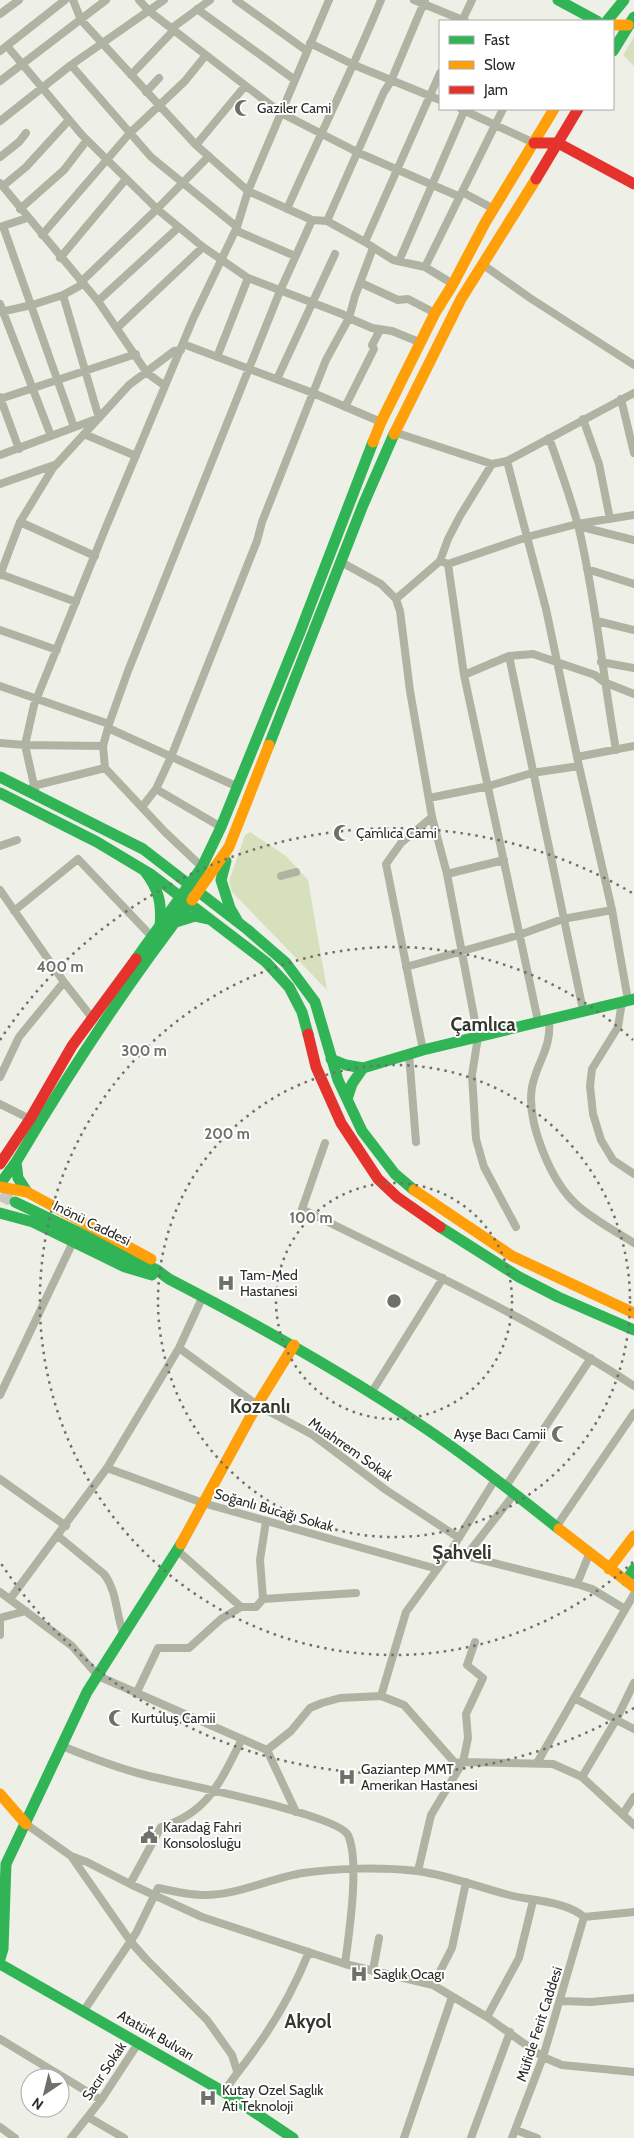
<svg xmlns="http://www.w3.org/2000/svg" width="634" height="2138" font-family="Cabin,sans-serif">
<style>
.green{fill:#d7e0bd}
.lines{fill:none;stroke-linecap:round;stroke-linejoin:round}
.primary-tunnel{stroke:#c7c9c1;stroke-width:12;stroke-dasharray:12 6;stroke-linecap:butt}
.street{stroke:#afb3a2;stroke-width:8}
.fast{stroke:#30b455;stroke-width:11}
.slow{stroke:#ff9f0a;stroke-width:11}
.jam{stroke:#e5322d;stroke-width:11}
.ring{fill:none;stroke:#6e7069;stroke-width:2.5;stroke-dasharray:2.5 5}
.labels{text-anchor:middle;stroke-width:4;stroke-linejoin:round;paint-order:stroke}
.poi-label{font-size:14px;fill:#292b25;stroke:#fff;text-anchor:start}
.street-label{font-size:14px;fill:#292b25;stroke:#fff}
.district-label{font-size:19px;font-weight:bold;fill:#34372b;stroke:#fff}
.centre{fill:#6e7069;stroke:#fff;stroke-width:2.5}
.ring-label{font-size:15px;text-anchor:middle;font-weight:bold;fill:#6e7069;stroke:#fff;stroke-width:4;stroke-linejoin:round;paint-order:stroke}
</style>
<rect width="100%" height="100%" fill="#eef0e8"/>
<path class="green" d="M634 37V66L623 55Z
M250 832 286 856 308 880 327 990 232 892 229 881 245 835Z"/>
<g class="lines">
<path class="primary-tunnel" d="M0 1195 15 1202"/>
<path class="street" d="M73 0 81 20 159 105 196 145 248 191 312 220 327 221 365 242 393 260 425 267 453 284
M139 0 149 11 281 113 359 153 458 196
M236 0 307 51
M414 0 465 21
M197 9 295 80
M0 14 19 0
M462 21 472 0
M172 28 210 0
M310 43 354 65 440 100
M7 46 82 135 157 209 203 247 248 278 342 314 349 318 372 328 392 331 419 342
M0 51 65 0
M71 65 151 157 237 227V231L295 256
M131 75 174 30
M0 81 106 0
M146 92 159 78
M461 109 534 143
M0 121 71 65 164 0
M196 145 245 86
M0 157 19 142 26 133
M0 183 98 301 147 373 165 386
M3 186 26 167 69 120
M462 192 494 209
M20 209 64 170 87 140
M287 209C318 139 352 71 381 0
M327 221 384 92 391 81 425 0
M3 226 74 427
M0 227 27 218
M42 235 129 134 185 81 206 55
M365 242 440 73
M60 258 126 179
M399 261 465 109
M482 264 530 298 634 365
M425 267 503 109
M81 282 157 209 209 156
M361 283 398 300 408 299 435 313
M98 301 179 227
M0 304 51 436
M0 312 32 305 63 295 83 284
M117 328 203 247
M183 344 313 393 381 422
M217 357 248 278
M277 379 335 254
M0 397 19 449
M0 399 136 354
M621 399 634 453
M345 407 374 349 372 345 380 330
M583 419 599 464 610 519
M394 432 492 464
M84 434 136 456
M549 438C560 468 571 498 579 529 596 601 603 676 616 750
M0 455 99 418 63 295
M507 461 546 609 579 766 612 910 628 1000
M0 484 57 464
M20 522 95 556
M578 526 634 540
M341 562 381 584 396 599 400 611 410 691 432 817 447 874 478 1037 472 1075 476 1139 484 1167 516 1227
M443 562 448 564 527 537 577 524 634 515
M448 564 464 675 538 1021
M587 569 634 584
M0 574 76 602
M0 575 20 522 53 468 129 385 174 351 181 350
M396 599 440 561 448 539 460 516 492 464 507 461 634 393
M597 621 634 630
M0 630 57 650
M509 656 583 1010
M601 662 634 668
M464 675 509 656 533 654 595 675 604 682 634 694
M0 686 109 724
M108 728 238 787
M0 743 25 745 103 746
M577 757 634 746
M33 786 105 768
M156 789 221 827
M36 794 25 745 34 705 106 527 193 319 237 227 248 191 329 0
M429 798 489 786 532 773 579 766
M142 807 156 789 171 757 257 541 262 522 326 360 349 318 355 296 373 248
M0 846 17 840
M202 867 165 832 105 768 103 746 109 724 128 671 280 291 312 220
M447 874 504 860
M281 876 296 872
M0 890 64 982 93 1019
M14 911 78 859 153 938
M406 967 519 935 563 919 612 910
M622 1002 618 1027 592 1069 590 1086 593 1114 601 1140 613 1160 634 1174
M549 1019C552 1049 537 1061 532 1087 526 1122 551 1182 577 1205 594 1220 615 1231 634 1243
M423 1050 386 864 401 843 432 817
M409 1054 416 1142
M0 1077 19 1037 64 982
M0 1104 30 1119
M325 1143 302 1209C414 1265 529 1317 634 1386
M179 1348 257 1405 313 1435 386 1490 459 1538
M375 1387 443 1278
M0 1395 73 1242
M107 1468 203 1503 437 1569
M0 1479 66 1526
M506 1486 591 1358
M556 1527 634 1413
M58 1536 104 1574C117 1591 116 1613 123 1633
M452 1549 466 1556 577 1584 592 1589 625 1609
M177 1550 241 1607
M466 1556 515 1493
M577 1584 590 1552
M0 1592 72 1646 98 1676 267 1750 296 1812
M10 1599 107 1468 179 1348 203 1296
M263 1599 260 1560 266 1521
M0 1618 26 1611
M0 1635V1618
M136 1694 158 1648H189L221 1619 241 1607H256L263 1599 356 1593
M381 1696 406 1612 452 1549 496 1478
M574 1698 634 1729
M62 1746C89 1757 117 1768 145 1775 175 1783 338 1814 348 1835 360 1861 349 1934 345 1964
M267 1750 291 1731 310 1708 322 1703 340 1698 381 1696 404 1705 455 1763 463 1762 468 1738 466 1714 483 1678 467 1665 475 1642
M537 1763 634 1594
M582 1777 616 1720 634 1683
M623 1814 634 1797
M26 1824 71 1856 87 1862 130 1884 202 1917 345 1964 433 1985 487 2017 543 2057 562 2065 634 2072
M71 1856 131 1942 146 1959 207 2020 232 2055 237 2071
M418 1871 431 1815 463 1762 553 1764 582 1777 634 1825
M130 1884 161 1827C209 1813 221 1780 242 1739
M373 1970 379 1938
M433 1985 452 1948 466 1882
M561 2001 591 2002 634 1998
M83 2012 136 1933 158 1888C173 1891 187 1895 203 1895 236 1896 270 1878 303 1873 336 1868 383 1867 417 1871 448 1875 478 1887 509 1895 532 1901 566 1901 584 1917L634 1912
M487 2017 519 1958 533 1901
M0 2039 101 2100
M224 2092C234 2076 246 2063 256 2048 278 2018 295 1986 309 1952
M88 2117 124 2138
M0 2127 15 2138
M516 2130 537 2138
M71 2138 101 2100 139 2042
M404 2138 452 1997
M471 2138 510 2032
M512 2138 543 2057 584 1917"/>
<path class="fast" d="M558 0 597 21
M607 21 624 0
M613 51 634 17
M269 745 363 505 394 434
M0 777 143 849 248 930 286 963 315 1002 338 1080 362 1131 395 1174 414 1190
M0 793 97 842 152 875 266 962 289 987 302 1012 308 1034
M226 861 221 880 230 908 238 922
M144 870C159 889 162 903 160 927
M176 922 195 916 209 919
M136 959 202 867 221 827 300 632 373 442
M331 1059 346 1065 363 1068 423 1050 634 999
M347 1099 352 1084 363 1068
M16 1162 18 1178 27 1192
M0 1184 16 1162C70 1071 127 983 192 900
M15 1202 157 1270 169 1279C254 1323 337 1369 416 1422 466 1455 513 1492 559 1529
M0 1213 33 1222 125 1267 152 1275
M440 1227 519 1277 558 1297 634 1330
M626 1581 634 1569
M0 1959 3 1949 6 1864 87 1692 181 1544
M0 1964 224 2092 293 2138"/>
<path class="slow" d="M613 25H628
M394 434 461 299 536 179
M373 442 381 422 435 313 453 284 485 223 554 109
M192 900 229 847 269 745
M0 1187 27 1192 151 1259
M414 1190 512 1256 634 1313
M559 1529 634 1587
M181 1544 257 1405 294 1345
M609 1569 634 1536
M0 1794 26 1824"/>
<path class="jam" d="M534 143H558L634 184
M536 179 578 109
M308 1034 316 1067 341 1123 378 1179 397 1197 440 1227
M0 1164 30 1119 72 1046 136 959"/>
</g>
<g class="ring">
<circle cx="394" cy="1301" r="118"/>
<circle cx="394" cy="1301" r="236"/>
<path d="M633 1562A354 354 0 1 1 633 1040"/>
<path d="M634 1708A472 472 0 0 1 0 1562M0 1040A472 472 0 0 1 634 894"/>
</g>
<defs>
<g id="mosque-bare" transform="scale(1.35)"><path d="M3.5-4.9A6 6 0 1 0 3.5 4.9A5 5 0 1 1 3.5-4.9Z" fill="#6e7069" stroke="#fff" stroke-width="2.5" paint-order="stroke"/></g>
<g id="hospital-bare" transform="scale(1.35)"><path d="M-5-5h3v3.5h4V-5h3V5h-3V1.5h-4V5h-3Z" fill="#6e7069" stroke="#fff" stroke-width="2.5" paint-order="stroke"/></g>
<g id="civic-bare" transform="scale(1.35)"><path d="M-.6-6.5H3V-4.5H.6V-3L4-1V1h2V6H-6V1h2V-1L-.6-3ZM-1.2 2.5V6h2.4V2.5Z" fill="#6e7069" stroke="#fff" stroke-width="2.5" paint-order="stroke"/></g>
</defs>
<g fill-rule="evenodd">
<use href="#mosque-bare" x="243" y="108"/>
<use href="#mosque-bare" x="342" y="833"/>
<use href="#hospital-bare" x="226" y="1283"/>
<use href="#mosque-bare" x="560" y="1434"/>
<use href="#mosque-bare" x="117" y="1718"/>
<use href="#hospital-bare" x="347" y="1777"/>
<use href="#civic-bare" x="149" y="1835"/>
<use href="#hospital-bare" x="359" y="1974"/>
<use href="#hospital-bare" x="208" y="2098"/>
</g>
<g class="labels">
<g class="poi-label">
<text x="257" y="113">Gaziler Cami</text>
<text x="356" y="838">Çamlıca Cami</text>
<text x="240" y="1280">Tam-Med<tspan x="240" dy="16">Hastanesi</tspan></text>
<text x="546" y="1439" text-anchor="end">Ayşe Bacı Camii</text>
<text x="131" y="1723">Kurtuluş Camii</text>
<text x="361" y="1774">Gaziantep MMT<tspan x="361" dy="16">Amerikan Hastanesi</tspan></text>
<text x="163" y="1832">Karadağ Fahri<tspan x="163" dy="16">Konsolosluğu</tspan></text>
<text x="373" y="1979">Saglık Ocagı</text>
<text x="222" y="2095">Kutay Ozel Saglık<tspan x="222" dy="16">Ati Teknoloji</tspan></text>
</g>
<g class="street-label">
<text transform="translate(92 1223) rotate(26)" y="5">Inönü Caddesi</text>
<text transform="translate(351 1449) rotate(35)" y="5">Muahrrem Sokak</text>
<text transform="translate(274 1510) rotate(16)" y="5">Soğanlı Bucağı Sokak</text>
<text transform="translate(539 2024) rotate(-72)" y="5">Müfide Ferit Caddesi</text>
<text transform="translate(156 2035) rotate(30)" y="5">Atatürk Bulvarı</text>
<text transform="translate(104 2071) rotate(-56)" y="5">Sacır Sokak</text>
</g>
<g class="district-label">
<text x="483" y="1031">Çamlıca</text>
<text x="260" y="1413">Kozanlı</text>
<text x="462" y="1559">Şahveli</text>
<text x="308" y="2028">Akyol</text>
</g>
</g>
<circle cx="394" cy="1301" r="8" class="centre"/>
<g class="ring-label">
<text x="60" y="972">400 m</text>
<text x="144" y="1056">300 m</text>
<text x="227" y="1139">200 m</text>
<text x="311" y="1223">100 m</text>
</g>
<rect x="439" y="20" width="175" height="90" fill="#ffffff" stroke="#a9aaa8"/>
<rect x="449" y="36" width="25" height="8" fill="#30b455" stroke="#a9aaa8"/>
<text x="484" y="45" font-size="15" fill="#292b25">Fast</text>
<rect x="449" y="61" width="25" height="8" fill="#ff9f0a" stroke="#a9aaa8"/>
<text x="484" y="70" font-size="15" fill="#292b25">Slow</text>
<rect x="449" y="86" width="25" height="8" fill="#e5322d" stroke="#a9aaa8"/>
<text x="484" y="95" font-size="15" fill="#292b25">Jam</text>
<g transform="translate(45 2093) rotate(215)"><circle r="24" fill="#ffffff" stroke="#a9aaa8"/>
<path d="M0-4L9 19L0 12L-9 19Z" fill="#6e7069"/>
<text y="-8" font-size="14" font-weight="bold" text-anchor="middle" fill="#292b25">N</text>
</g>
</svg>
